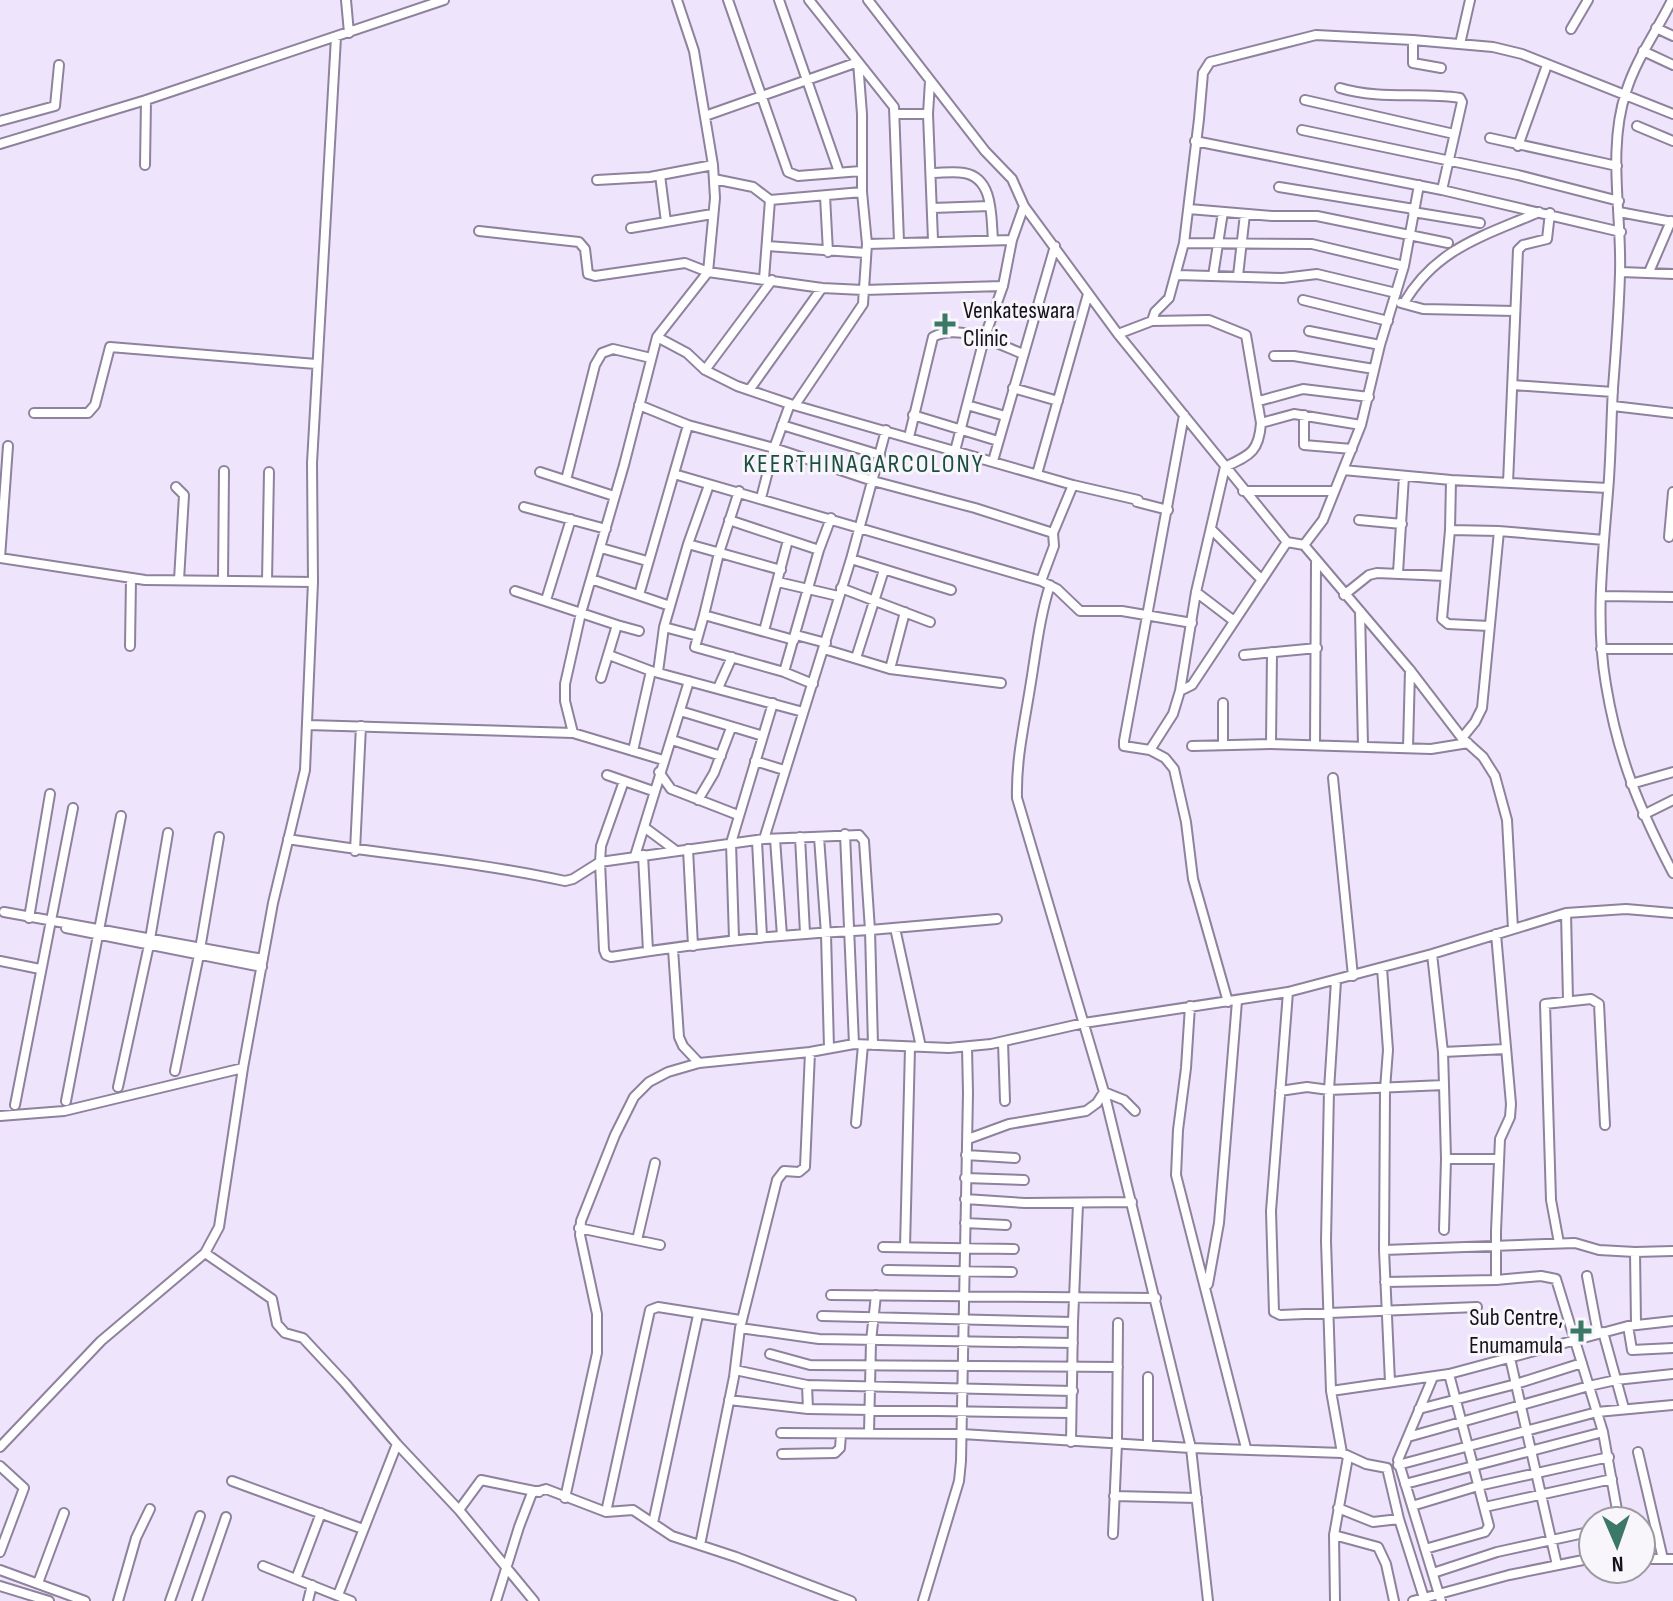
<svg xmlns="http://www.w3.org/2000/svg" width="1673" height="1601" font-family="'Sofia Sans Condensed',sans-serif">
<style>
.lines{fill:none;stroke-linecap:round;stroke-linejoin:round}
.minor-casing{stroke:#8e829c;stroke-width:12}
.minor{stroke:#fff;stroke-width:8}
.poi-dot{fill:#3b7966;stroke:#f8f5fb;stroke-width:3}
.labels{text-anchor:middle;stroke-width:6;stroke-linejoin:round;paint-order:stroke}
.poi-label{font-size:24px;fill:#15111a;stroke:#f8f5fb;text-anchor:start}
.neighbourhood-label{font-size:26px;letter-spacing:2px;fill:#1c4f40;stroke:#f8f5fb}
</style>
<rect width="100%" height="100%" fill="#eee4fb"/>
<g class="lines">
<g class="minor-casing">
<path id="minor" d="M346 0 349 33
M728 0 788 172 798 176 861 171
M779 0 839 172
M809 0 894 107 899 242
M868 0 985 151 1012 179 1024 206 1118 334 1287 542 1304 545 1410 670 1462 738 1483 757 1495 776 1507 820 1513 929
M1672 0C1657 31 1636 59 1626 92 1607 149 1622 215 1620 273 1619 312 1616 350 1613 388 1611 423 1611 457 1608 492 1603 555 1595 622 1606 685 1618 757 1639 808 1673 873
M1656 28 1673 36
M1571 29 1588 0
M1413 40V63L1441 68
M1460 44 1470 0
M1643 51 1673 65
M930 81 928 114 933 240
M1340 88C1380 100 1420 92 1460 98L1462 102 1442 190
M1305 100 1454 134
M896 114H928
M705 116 858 62 862 114V192L867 244 863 304 795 405
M0 121 55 106 59 65
M1637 126 1673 141
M1302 130 1518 175 1619 201
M1490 138 1617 166
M1195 141 1442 190 1621 232
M0 144 146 100 444 0
M1518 146 1547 65
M145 165 146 100
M931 173C942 173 954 171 964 173 994 178 991 217 993 240
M660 175 666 222
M714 179 753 187 770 200 862 192
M597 180 650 177 713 165
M1279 187 1414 209
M825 196 828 252
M932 208 990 206
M1189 209 1272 216H1317L1448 243
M1413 212 1480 223
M1619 212 1673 222
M631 228 712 214
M479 231 579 242 585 249 588 274 595 276 685 263 708 272 822 288 863 290 1003 286
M1184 243 1312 244 1404 266
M867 244 1012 240
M767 246 866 253
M1621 272 1673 274
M1649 272 1671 221
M1177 275 1283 278 1317 274 1396 293
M1213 276 1223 212
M1238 276 1245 214
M764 279 770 200
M1303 300 1388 321
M1401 303 1423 309 1515 311
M1404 303C1436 248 1484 236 1539 212
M1152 321 1155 312 1169 298 1184 243 1199 119 1203 73 1210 62 1316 35 1413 40 1493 47 1522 54 1673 114
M1309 331 1380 345
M1118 334 1152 321 1209 320 1246 335 1261 423
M657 337 687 353 705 370 737 386 790 404 1073 485 1053 533 1054 546 1041 581
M1274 356H1294L1374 369
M705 370 772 280
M1513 385 1613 392
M1013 388 1058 401
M750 389 822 288
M1259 401 1303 389 1369 397
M639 405 688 425 774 448 873 481 975 508 1053 533
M967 405 1005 416
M1613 406 1673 413
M34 413H88L95 405 110 347 316 364
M913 415 998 441
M1184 415 1124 741V746L1150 750 1165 758 1174 769 1186 822 1193 879 1228 1002
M1304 415V445L1352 449
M782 425 880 455
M909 437 933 337C959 323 998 344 1023 354
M8 446 0 558 145 580 313 582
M955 451 984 339 1003 286 1012 240 1024 206
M993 461 1055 246
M1343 470 1451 480 1608 488
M540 472 614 496
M674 474 1041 581 1057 589 1080 611H1122L1192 623
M1037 474 1088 294
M566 480 595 365 602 353 613 349 651 358
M1451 480 1450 530 1442 619 1448 624 1489 626
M1508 483 1518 250 1523 245 1547 239 1550 213
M1073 485 1138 500
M176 487 184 495 179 580
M1243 491H1333
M761 498 774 448 790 404
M1137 502 1168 510
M524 507 606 529
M729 520 819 550
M1359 520 1402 524
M1211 529 1262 580
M1450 530 1499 531 1604 540
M1669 537 1673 492
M688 544 781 570
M1304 545 1323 520 1361 425 1380 345 1404 266 1419 185
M601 548 647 561
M851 559 951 590
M1398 573 1404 476
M591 579 670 606
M223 580 224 471
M267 581 269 472
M778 582 838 596
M1050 585C1039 619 1036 653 1030 688 1024 726 1016 760 1017 798L1104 1092 1191 1448 1208 1601
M841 588 930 622
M515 591 617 625 601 678
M1196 592 1234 621
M639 595 688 425
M1344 595 1369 575 1377 573 1445 576
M1602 596 1673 597
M546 600 571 519
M1360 611 1363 746
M704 615 719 553 739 491
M617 625 639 631
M764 631 788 540
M796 635 826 643
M698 636 664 627 688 544 709 485
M794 640 704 615 695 647 784 672 813 684
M130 646 131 578
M824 649 890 669 1001 683
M1601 649H1673
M609 655 651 671 803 712
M1244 655 1317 648
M856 658 884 570
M890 669 905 612
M658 672 664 627
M784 672 819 550 831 518
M718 688 732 657
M1180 691 1196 592 1225 467C1250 455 1259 452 1261 423L1294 414 1361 425
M1223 703V745
M680 711 763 736
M308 725 573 733 663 760
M573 733 565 701V684L581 613 624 465 657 337 708 272 715 198 713 165 694 51 677 0
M1462 738 1475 722 1482 708 1499 531
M672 740 721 756
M1271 744 1272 652
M1315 745 1316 562
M1192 746 1271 744 1431 749 1468 743
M1408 748 1410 670
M1150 750 1173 714 1180 691 1192 685 1287 542
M633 751 651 671
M755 761 784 770
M659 772 671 789 738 815
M607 775 653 791
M1333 778 1353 976
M1631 784 1673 772
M698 800 714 773 731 728
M1643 815 1673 800
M644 827 675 850
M845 834 854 1044
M800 837 805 933
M819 837 826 934 829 1048
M288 839C380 854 473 861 565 881L573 879 600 862 601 846 624 781
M764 839 851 559 886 430
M775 839 782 936
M757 841 762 937
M688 849 693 946
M355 851 361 726
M643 855 648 951
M635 856 689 681
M4 912 263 959
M1566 913 1568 1000
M29 918 50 794
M66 928 262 967
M895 928 921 1047
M1496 934 1511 1104 1510 1117 1500 1139 1496 1231V1280
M734 939 731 843 773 703
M673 949 679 1037 683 1046 699 1063
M1432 954 1443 1052
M0 961 40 969
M1382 968 1388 1050 1385 1089 1384 1250 1390 1382
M1288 992 1271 1211 1274 1312 1280 1315 1477 1307
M1190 1006 1186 1068 1178 1130 1176 1175 1246 1448
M1003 1042 1005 1101
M873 1045 870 930 864 841 859 835 764 839 600 862 604 950 606 955 611 957C697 943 783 934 870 930L997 919
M810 1052 805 1167 799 1172 784 1171 777 1180 740 1328 819 1339 1073 1343
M175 1071 199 955 219 837
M1444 1085 1446 1159 1444 1230
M118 1087 149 945 168 833
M1280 1091 1307 1087 1329 1090 1444 1085 1443 1052 1506 1049
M66 1101 121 816
M15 1105 73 808
M0 1116 64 1111 243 1068
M856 1123 863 1045
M968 1139 1009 1124 1086 1111 1097 1103 1104 1092 1124 1100 1135 1111
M966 1155 1015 1158
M1446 1159H1499
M965 1178 1024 1180
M965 1199 1025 1203 1132 1202
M965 1223 1006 1225
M579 1228 660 1245
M637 1240 655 1163
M1559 1243 1551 1200 1545 1004 1591 999 1599 1004 1605 1125
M883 1247 1014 1249
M905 1247 910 1048
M1384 1250 1575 1243 1599 1250 1635 1252
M205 1253 272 1299 277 1324 285 1333 303 1338 345 1383 397 1444 459 1510 534 1601
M887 1270 1012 1272
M1587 1276 1598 1334
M1385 1282 1496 1280 1541 1276 1556 1279 1603 1432 1619 1521
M1208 1284 1219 1223 1237 1001
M831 1295 1156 1298
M822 1316 1073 1322
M1636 1324 1635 1252 1673 1251
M1628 1326 1632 1350 1673 1348
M1603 1332 1624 1408
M770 1354 810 1365 1118 1367
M1510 1358 1557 1565
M735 1370 807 1385 1073 1391
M1148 1377V1445
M1433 1377 1398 1460 1441 1601
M807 1385 808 1409
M1331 1391 1326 1241 1329 1090 1336 981
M729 1400 808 1409 1071 1413
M1419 1409 1516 1384 1582 1363
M781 1433 962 1434 1191 1448 1342 1453 1331 1391 1449 1374 1628 1326 1673 1321
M869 1433 871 1341 876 1295
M1408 1437 1589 1386 1616 1380 1673 1374
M1071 1442 1073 1322 1078 1204
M0 1447 101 1341 205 1253 219 1227 243 1068 273 903 305 770 313 582 312 463 336 37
M1638 1452 1663 1559
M1342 1453 1366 1464 1387 1468 1399 1519 1424 1598
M782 1454 835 1453 840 1448 841 1434
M1398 1465 1597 1412 1673 1405
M0 1466 24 1488 0 1552
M232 1481 363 1529
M1405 1484 1603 1432
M1114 1496 1197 1498
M565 1498 597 1353V1314L580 1235 581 1221 615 1135 634 1097 649 1082 668 1072 699 1063 810 1052 854 1044 949 1048 991 1044 1084 1023 1288 992 1432 954 1566 913 1626 909 1673 913
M1412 1506 1478 1486 1609 1457
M1485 1507 1612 1479
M1338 1508 1373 1522 1399 1519
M459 1510 481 1480 539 1492
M606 1512 650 1310 658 1307 740 1320
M653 1523 698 1315
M1113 1534 1117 1443 1118 1323
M1334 1535 1378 1547 1386 1564 1394 1601
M700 1545 734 1377 740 1328
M1425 1549 1485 1532 1489 1526 1449 1374
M1641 1559H1673
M263 1566 351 1601
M0 1570 85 1601
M1433 1573 1497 1552 1593 1531
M296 1579 321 1513
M38 1583 64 1513
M0 1586 49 1601
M338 1595 397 1444
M118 1601 136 1538 150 1509
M170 1601 200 1516
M197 1601 226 1517
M308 1601 312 1585
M496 1601 519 1527 532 1493 546 1489 606 1512 633 1510 672 1536 736 1557 851 1601
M923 1601 959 1481 961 1461 968 1093 967 1047
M1335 1601 1334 1535 1348 1457
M1413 1601 1509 1575 1593 1558"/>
</g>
<use href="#minor" class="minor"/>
</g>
<g class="poi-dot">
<path d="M941 312h8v8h8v8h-8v8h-8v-8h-8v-8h8z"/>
<path d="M1577 1319h8v8h8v8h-8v8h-8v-8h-8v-8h8z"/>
</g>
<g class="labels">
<g class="poi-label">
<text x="963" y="318">Venkateswara<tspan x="963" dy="28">Clinic</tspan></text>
<text x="1563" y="1325" text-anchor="end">Sub Centre,<tspan x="1563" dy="28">Enumamula</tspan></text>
</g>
<g class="neighbourhood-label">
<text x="864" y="472">KEERTHINAGARCOLONY</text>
</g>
</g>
<g transform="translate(1617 1545) rotate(178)"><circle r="38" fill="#f8f5fb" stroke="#9d9aa1" stroke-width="2"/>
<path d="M0-6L14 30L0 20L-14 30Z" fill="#3b7966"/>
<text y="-12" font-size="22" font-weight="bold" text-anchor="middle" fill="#15111a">N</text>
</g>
</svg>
